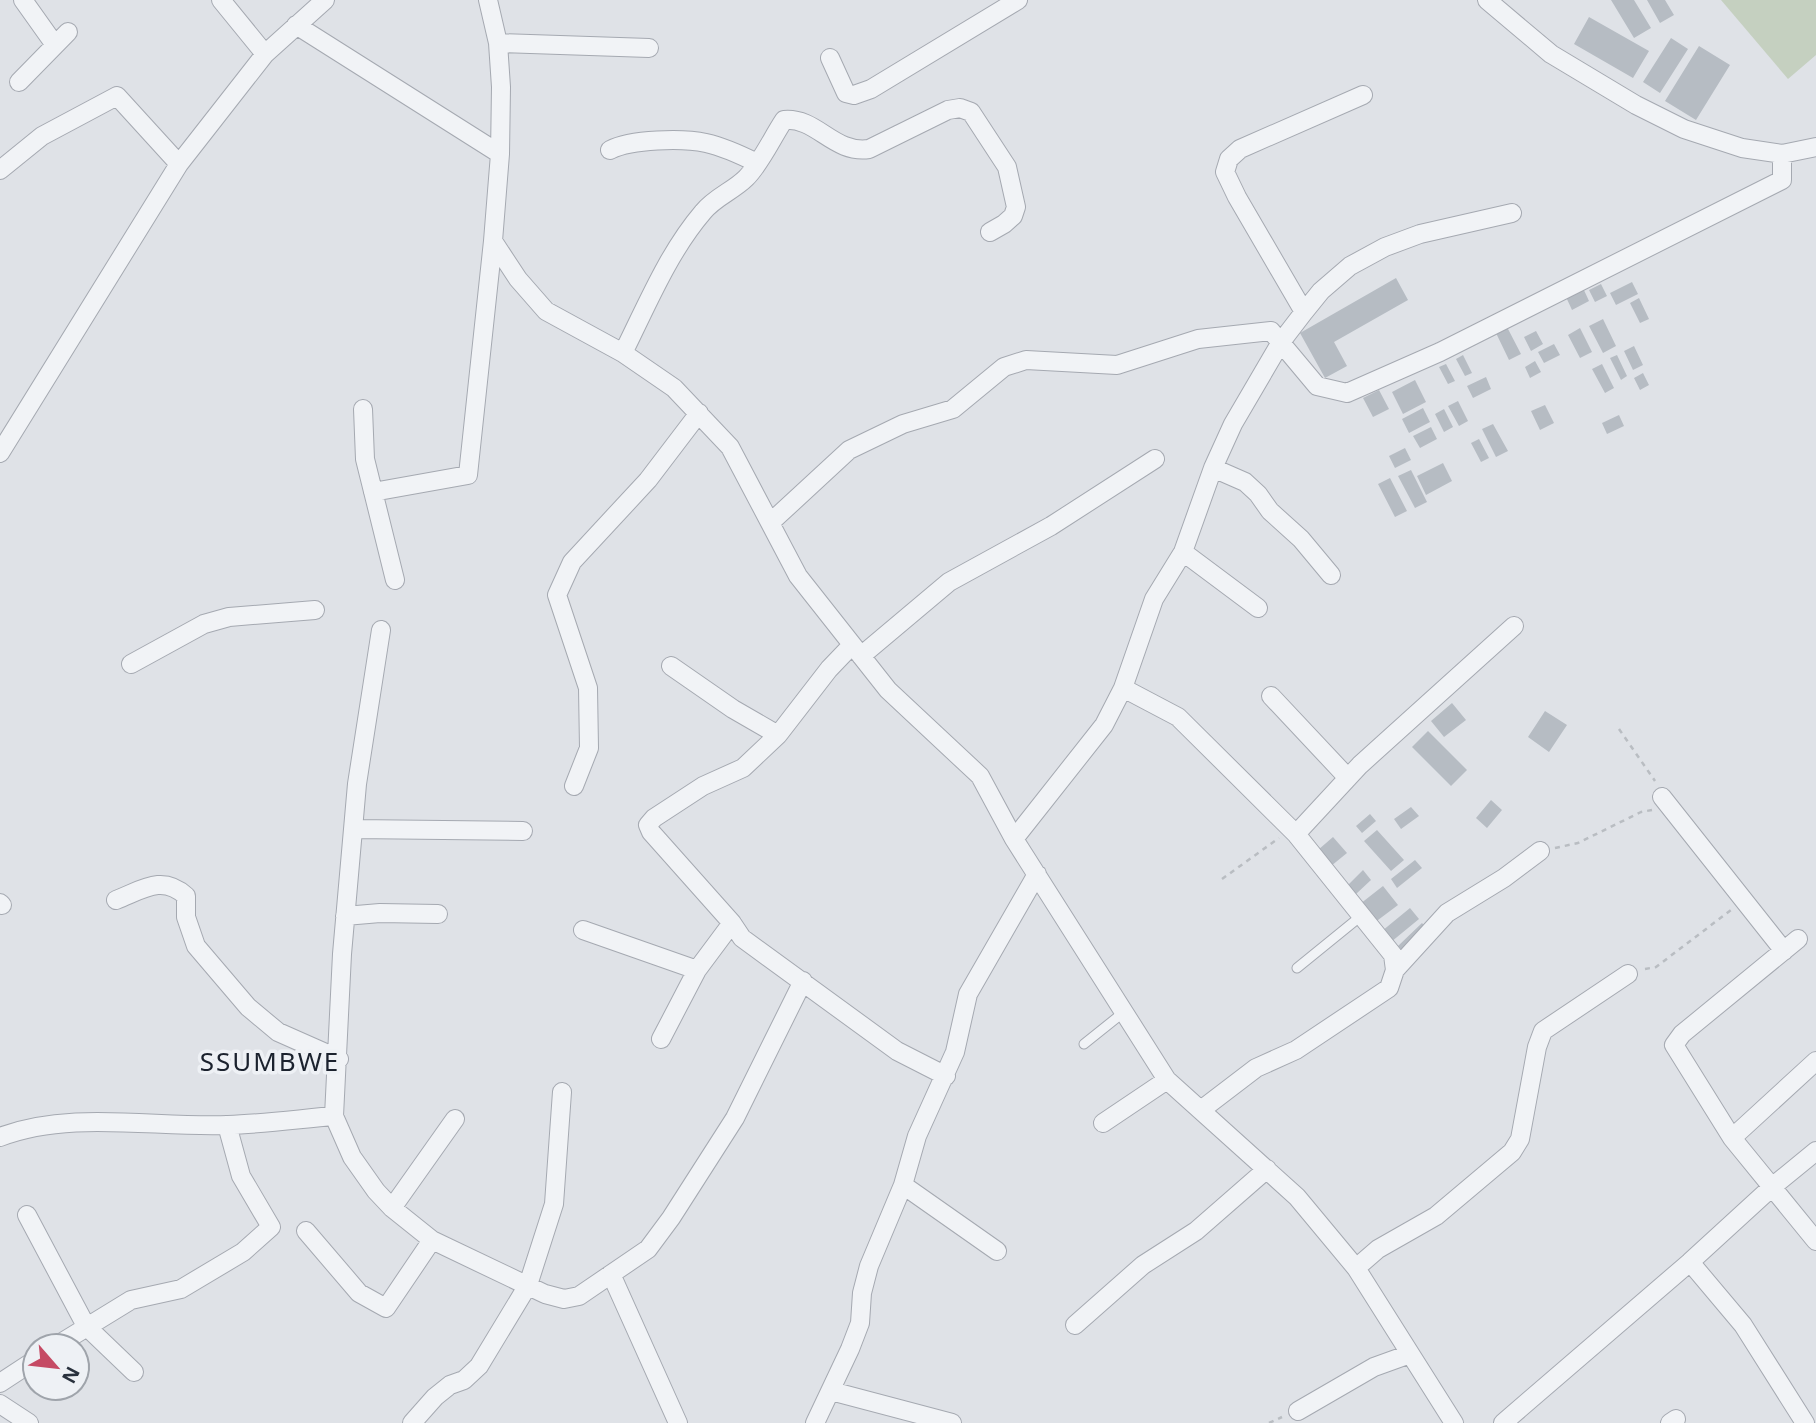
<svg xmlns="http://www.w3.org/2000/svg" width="1816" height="1423" font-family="'Noto Sans',sans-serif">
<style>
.green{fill:#c5d0c0}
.building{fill:#b6bcc3}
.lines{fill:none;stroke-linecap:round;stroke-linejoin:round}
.service-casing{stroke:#a5a9b1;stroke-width:11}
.minor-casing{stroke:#a5a9b1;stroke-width:20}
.path{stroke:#b9bdc2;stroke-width:2.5;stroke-dasharray:5 5;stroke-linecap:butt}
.service{stroke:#f1f3f6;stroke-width:9}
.minor{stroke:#f1f3f6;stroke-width:18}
.labels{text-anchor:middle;stroke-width:7;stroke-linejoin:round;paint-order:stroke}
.quarter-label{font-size:26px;letter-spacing:2px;fill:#1b222e;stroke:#eef1f5}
</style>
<rect width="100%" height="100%" fill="#dfe2e7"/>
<path class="green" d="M1721 0H1816V55L1788 79Z"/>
<path class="building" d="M1611 0H1634L1651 28 1634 38Z
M1647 0H1665L1674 15 1660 23Z
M1589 17 1649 51 1633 78 1574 44Z
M1671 38 1688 49 1660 93 1643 82Z
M1699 46 1730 65 1696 120 1665 101Z
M1396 278 1408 300 1334 342 1347 366 1325 378 1300 333Z
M1632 282 1638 294 1616 305 1610 293Z
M1601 284 1607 296 1595 302 1589 290Z
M1583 288 1589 301 1572 310 1566 297Z
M1639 298 1649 319 1640 323 1630 303Z
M1603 319 1616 346 1603 353 1589 326Z
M1507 327 1521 354 1509 360 1496 333Z
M1580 328 1592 352 1580 358 1568 335Z
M1536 331 1543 344 1531 351 1524 337Z
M1554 344 1560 355 1544 363 1538 352Z
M1634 346 1643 365 1633 370 1624 351Z
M1463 355 1472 373 1465 376 1456 359Z
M1617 355 1627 376 1621 380 1610 358Z
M1535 361 1541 372 1530 378 1525 367Z
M1446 364 1455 381 1448 384 1439 367Z
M1602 364 1614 388 1605 393 1592 369Z
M1643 373 1649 385 1640 390 1634 378Z
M1486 377 1491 389 1473 398 1467 386Z
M1415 380 1426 402 1403 414 1392 392Z
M1379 390 1389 409 1373 417 1363 398Z
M1458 401 1468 421 1459 426 1448 406Z
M1545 405 1554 423 1540 430 1531 411Z
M1423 408 1430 422 1409 433 1402 419Z
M1444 409 1453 427 1444 432 1435 414Z
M1619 415 1624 426 1607 434 1602 423Z
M1493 424 1508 451 1496 457 1482 429Z
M1431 427 1437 439 1420 448 1413 436Z
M1479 439 1489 458 1481 462 1471 443Z
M1405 448 1411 460 1395 468 1389 456Z
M1443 463 1452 481 1426 495 1417 476Z
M1411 470 1427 502 1415 508 1398 476Z
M1390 478 1407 511 1395 517 1378 484Z
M1452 703 1466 720 1444 737 1431 721Z
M1545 711 1567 725 1549 752 1528 737Z
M1428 731 1467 770 1451 786 1412 747Z
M1491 800 1502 810 1487 828 1476 818Z
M1411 807 1419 816 1401 829 1394 819Z
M1370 814 1376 821 1362 833 1356 826Z
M1377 830 1404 860 1391 871 1364 841Z
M1333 837 1347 853 1331 866 1318 850Z
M1415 860 1422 868 1397 888 1391 879Z
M1363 870 1371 880 1356 894 1348 885Z
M1383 886 1398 905 1374 923 1360 904Z
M1410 908 1419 919 1391 942 1382 931Z
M1422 923 1427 929 1404 952 1398 946Z"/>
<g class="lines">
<g class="service-casing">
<path id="service" d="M1297 968 1361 916
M1084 1044 1124 1012"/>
</g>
<g class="minor-casing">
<path id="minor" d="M23 0 55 45
M221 0 265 54
M488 0 498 43 501 87 500 154 493 241 518 279 546 311 623 353 674 388 730 447 798 576 888 690 980 776 1014 839 1167 1080 1297 1197 1356 1268 1454 1423
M1487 0 1551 54 1636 105 1684 129 1742 148 1782 154 1816 147
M296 25 500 154
M498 43 649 48
M830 58 846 93 854 95 871 89 1018 0
M19 82 68 32
M610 150C631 139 683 138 706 143 724 147 741 155 757 163
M0 170 42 136 117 96 179 164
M1304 312 1237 197 1225 172 1229 159 1240 149 1363 95
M623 353C647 305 668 253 703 212 715 197 733 191 746 178 761 163 772 138 784 120 817 117 833 154 869 149L948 110 960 108 971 112 1007 167 1016 207 1013 216 1004 224 990 232
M363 409 365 459 395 580
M0 453 179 164 265 54 325 0
M1213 468 1245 482 1258 494 1270 511 1301 539 1331 575
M373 492 468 475 493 241
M770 523 849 450 903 424 953 409 1004 367 1026 360 1117 365 1198 339 1271 331 1317 386 1347 393 1440 352 1782 180V154
M1183 552 1258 608
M381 630 357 784 342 954 334 1116 352 1157 376 1191 392 1208 432 1240 545 1294 564 1299 579 1296 648 1249 671 1218 735 1118 803 981
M852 645 829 669 778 735 743 768 703 786 654 818 648 825 651 832 732 923 742 938 897 1051 946 1076
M861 656 949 582 1051 526 1155 459
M131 664 204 624 229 617 315 610
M671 666 733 709 778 735
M1123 688 1178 717 1296 834 1393 955 1395 970 1389 988 1296 1050 1256 1068 1201 1110
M1271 696 1348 778
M574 786 589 748 588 688 557 595 572 562 648 480 699 413
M1662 797 1784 951
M354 829 523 831
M1296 834 1360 765 1514 626
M1014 839 1104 725 1123 688 1154 599 1183 552 1213 468 1233 424 1281 342 1304 312 1321 291 1350 266 1385 247 1420 234 1512 213
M116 900C142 890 162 874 186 896V917L196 946 248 1007 278 1032 339 1059
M0 903 2 905
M345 916 380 913 438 914
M583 930 697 970
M1798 939 1682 1034 1674 1045 1732 1138 1816 1241
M1395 970 1447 913 1504 878 1540 851
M661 1039 697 970 732 923
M1103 1123 1167 1080
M0 1137C70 1110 154 1128 228 1125 263 1124 299 1119 334 1116
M1732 1138 1816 1061
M903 1185 997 1251
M392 1208 455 1119
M27 1215 86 1326 134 1372
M306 1231 359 1293 386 1308 432 1240
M1690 1262 1743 1325 1805 1423
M1356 1268 1378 1249 1436 1216 1512 1152 1520 1139 1537 1047 1543 1031 1628 974
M611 1274 678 1423
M1075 1325 1143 1265 1196 1231 1267 1169
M56 1346 131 1300 181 1289 243 1252 271 1227 241 1176 227 1125
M0 1383 35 1360
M831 1391 952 1423
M0 1404 29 1423
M1298 1411 1374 1367 1410 1354
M412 1423 435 1397 450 1385 464 1380 479 1366 528 1285 554 1204 562 1092
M815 1423 850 1349 860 1323 862 1293 869 1266 903 1185 917 1136 955 1052 968 994 1037 874
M1503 1423 1690 1262 1772 1187 1816 1151
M1670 1423 1676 1419"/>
</g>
<path class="path" d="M1619 729 1655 781
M1555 848 1578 843 1641 812 1652 810
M1222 879 1279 838
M1645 969 1656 967 1731 910
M1269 1423 1282 1417"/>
<use href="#service" class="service"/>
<use href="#minor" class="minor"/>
</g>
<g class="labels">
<g class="quarter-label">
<text x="270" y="1071">SSUMBWE</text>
</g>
</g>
<g transform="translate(56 1367) rotate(118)"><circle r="33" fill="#eef1f5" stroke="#9fa4ab" stroke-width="2"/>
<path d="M0-5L12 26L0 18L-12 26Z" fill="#c54a64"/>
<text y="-10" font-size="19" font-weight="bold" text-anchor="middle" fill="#29313d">N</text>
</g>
</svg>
